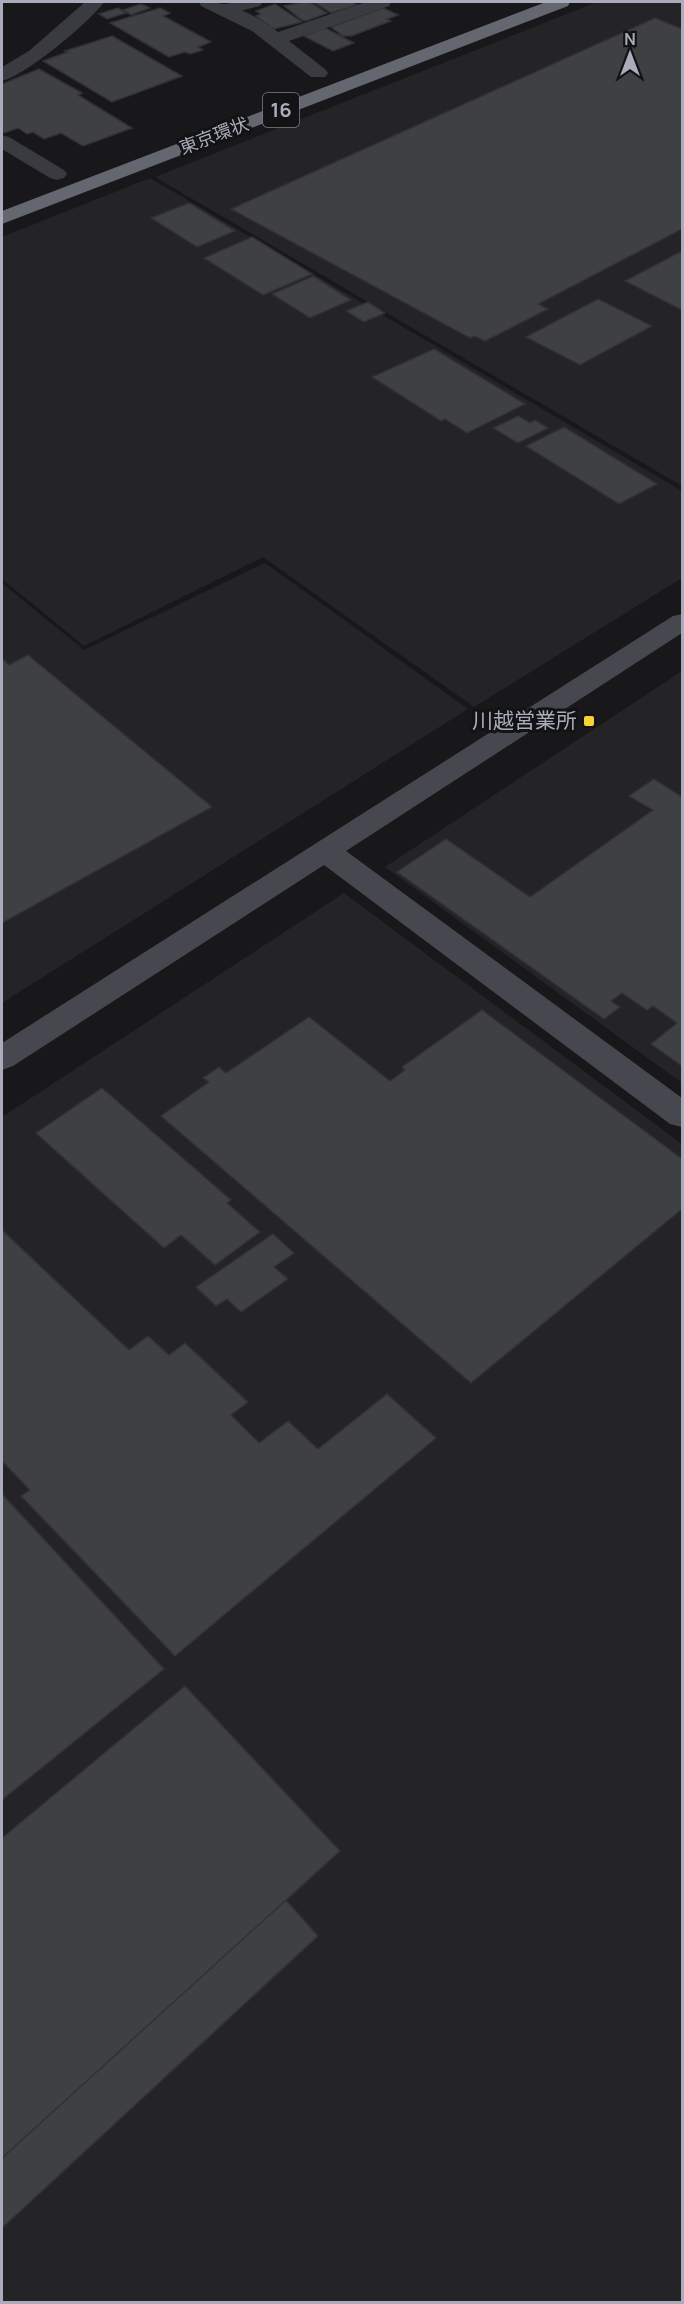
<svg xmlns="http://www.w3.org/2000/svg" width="684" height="2304" font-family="Manrope,'Noto Sans JP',sans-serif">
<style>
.built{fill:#242427}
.building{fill:#3f4044;stroke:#323236;stroke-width:1.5}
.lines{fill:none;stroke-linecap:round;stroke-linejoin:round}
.lane{fill:#3a3b41;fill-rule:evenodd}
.street{fill:#3a3b41;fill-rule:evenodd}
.secondary{fill:#46474f;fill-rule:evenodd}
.highway{fill:#646670;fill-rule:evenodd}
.poi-dot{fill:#f8d132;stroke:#131315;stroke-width:2}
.labels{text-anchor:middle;stroke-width:6;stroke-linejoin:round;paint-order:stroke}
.far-street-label{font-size:18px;fill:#a9acba;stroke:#131315}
.shield{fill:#131315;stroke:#7c7e88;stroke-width:1.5}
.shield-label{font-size:20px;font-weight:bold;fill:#a9acba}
.poi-label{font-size:21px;fill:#a9acba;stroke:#131315;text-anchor:end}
</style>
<rect width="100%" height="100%" fill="#18181a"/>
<path class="built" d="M597 2H682V486L155 177Z
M150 178 682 491V578L474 707 263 557 84 646 2 579V237Z
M265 563 468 709 2 1003V583L84 650Z
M682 671V1083L385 867Z
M344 893 682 1144V2302H2V1117Z"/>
<path class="building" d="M296 2H310L327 13 306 21 302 20 284 6 298 3Z
M319 2H352L357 5 331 13 315 3Z
M141 4 150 8 131 15 123 10Z
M275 4 302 22 274 29 256 16 261 14 256 11Z
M118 8 126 13 107 19 99 14Z
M160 8 170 13 163 16 211 42 198 47 203 50 190 54 185 52 169 57 110 23Z
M383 8 398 15 387 19 391 21 351 36H343L331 27Z
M655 18 682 29V229L538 304 548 309 485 341 475 336 470 338 231 209Z
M325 28 354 43 333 51 304 36Z
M112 36 182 76 112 102 43 61 68 52 65 51Z
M39 69 82 93 78 95 132 128 83 146 61 133 44 139 33 132 27 134 18 128 4 133 2 131V84Z
M189 203 235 231 197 247 151 218Z
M252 237 312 274 263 295 204 258Z
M682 251V310L625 281Z
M313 276 351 300 310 318 272 294Z
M598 299 652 326 580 365 526 337Z
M368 302 385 313 364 322 346 311Z
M434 349 525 404 467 433 445 419 441 421 372 377Z
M518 416 530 423 535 420 548 428 518 443 493 428Z
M564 427 657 484 619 504 526 446Z
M28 655 212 807 2 923V658L9 665Z
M654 779 682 797V1066L651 1044 677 1023 653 1006 647 1010 622 993 611 1001 620 1007 604 1019 397 872 446 839 530 897 653 810 629 796Z
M482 1010 682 1159V1209L471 1383 161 1116 209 1082 203 1078 219 1067 226 1073 309 1017 390 1081 405 1070 402 1067Z
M102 1088 231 1200 227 1203 260 1232 215 1265 181 1235 164 1248 36 1133Z
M2 1230 129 1350 148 1336 169 1355 185 1343 248 1402 231 1415 259 1443 288 1421 318 1449 387 1394 436 1438 175 1656 21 1496 30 1490 2 1461Z
M273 1234 294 1253 274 1267 288 1279 241 1312 227 1299 216 1306 196 1287Z
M2 1494 164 1669 2 1800Z
M185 1686 340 1851 2 2158V1838Z
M286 1900 318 1936 2 2228V2158Z"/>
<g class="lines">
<path class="lane" d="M235 2H263L260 6 223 15 217 14 214 10 217 6Z"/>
<path class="street" d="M85 2H104C90 22 25 76 2 81V67L29 51Z
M199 2C227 0 256 15 278 32L366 2H391L389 6 289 41 325 69 328 73 325 77H311L252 31 201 6Z
M2 135 9 137 64 170 67 174 64 178 57 180 50 178 2 149Z"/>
<path class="secondary" d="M682 614V633L346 851 682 1098V1127L670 1124 324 865 13 1066 2 1070V1043L673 616Z"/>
<path class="highway" d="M546 2H570L568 6 2 224V211Z"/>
</g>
<rect class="poi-dot" x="583" y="715" width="12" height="12" rx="3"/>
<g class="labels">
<g class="far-street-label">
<text transform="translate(214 136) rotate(-21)" y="6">東京環状</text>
</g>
<rect class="shield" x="263" y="93" width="36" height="34" rx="4.5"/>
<g class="shield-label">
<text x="281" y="117">16</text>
</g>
<g class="poi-label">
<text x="577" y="728">川越営業所</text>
</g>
</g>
<rect width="684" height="2304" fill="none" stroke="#a9acba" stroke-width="6"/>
<g transform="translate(630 54)" stroke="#131315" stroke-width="4.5" paint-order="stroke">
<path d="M0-4.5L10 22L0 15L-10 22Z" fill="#a9acba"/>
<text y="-9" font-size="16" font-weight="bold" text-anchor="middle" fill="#a9acba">N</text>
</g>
</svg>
